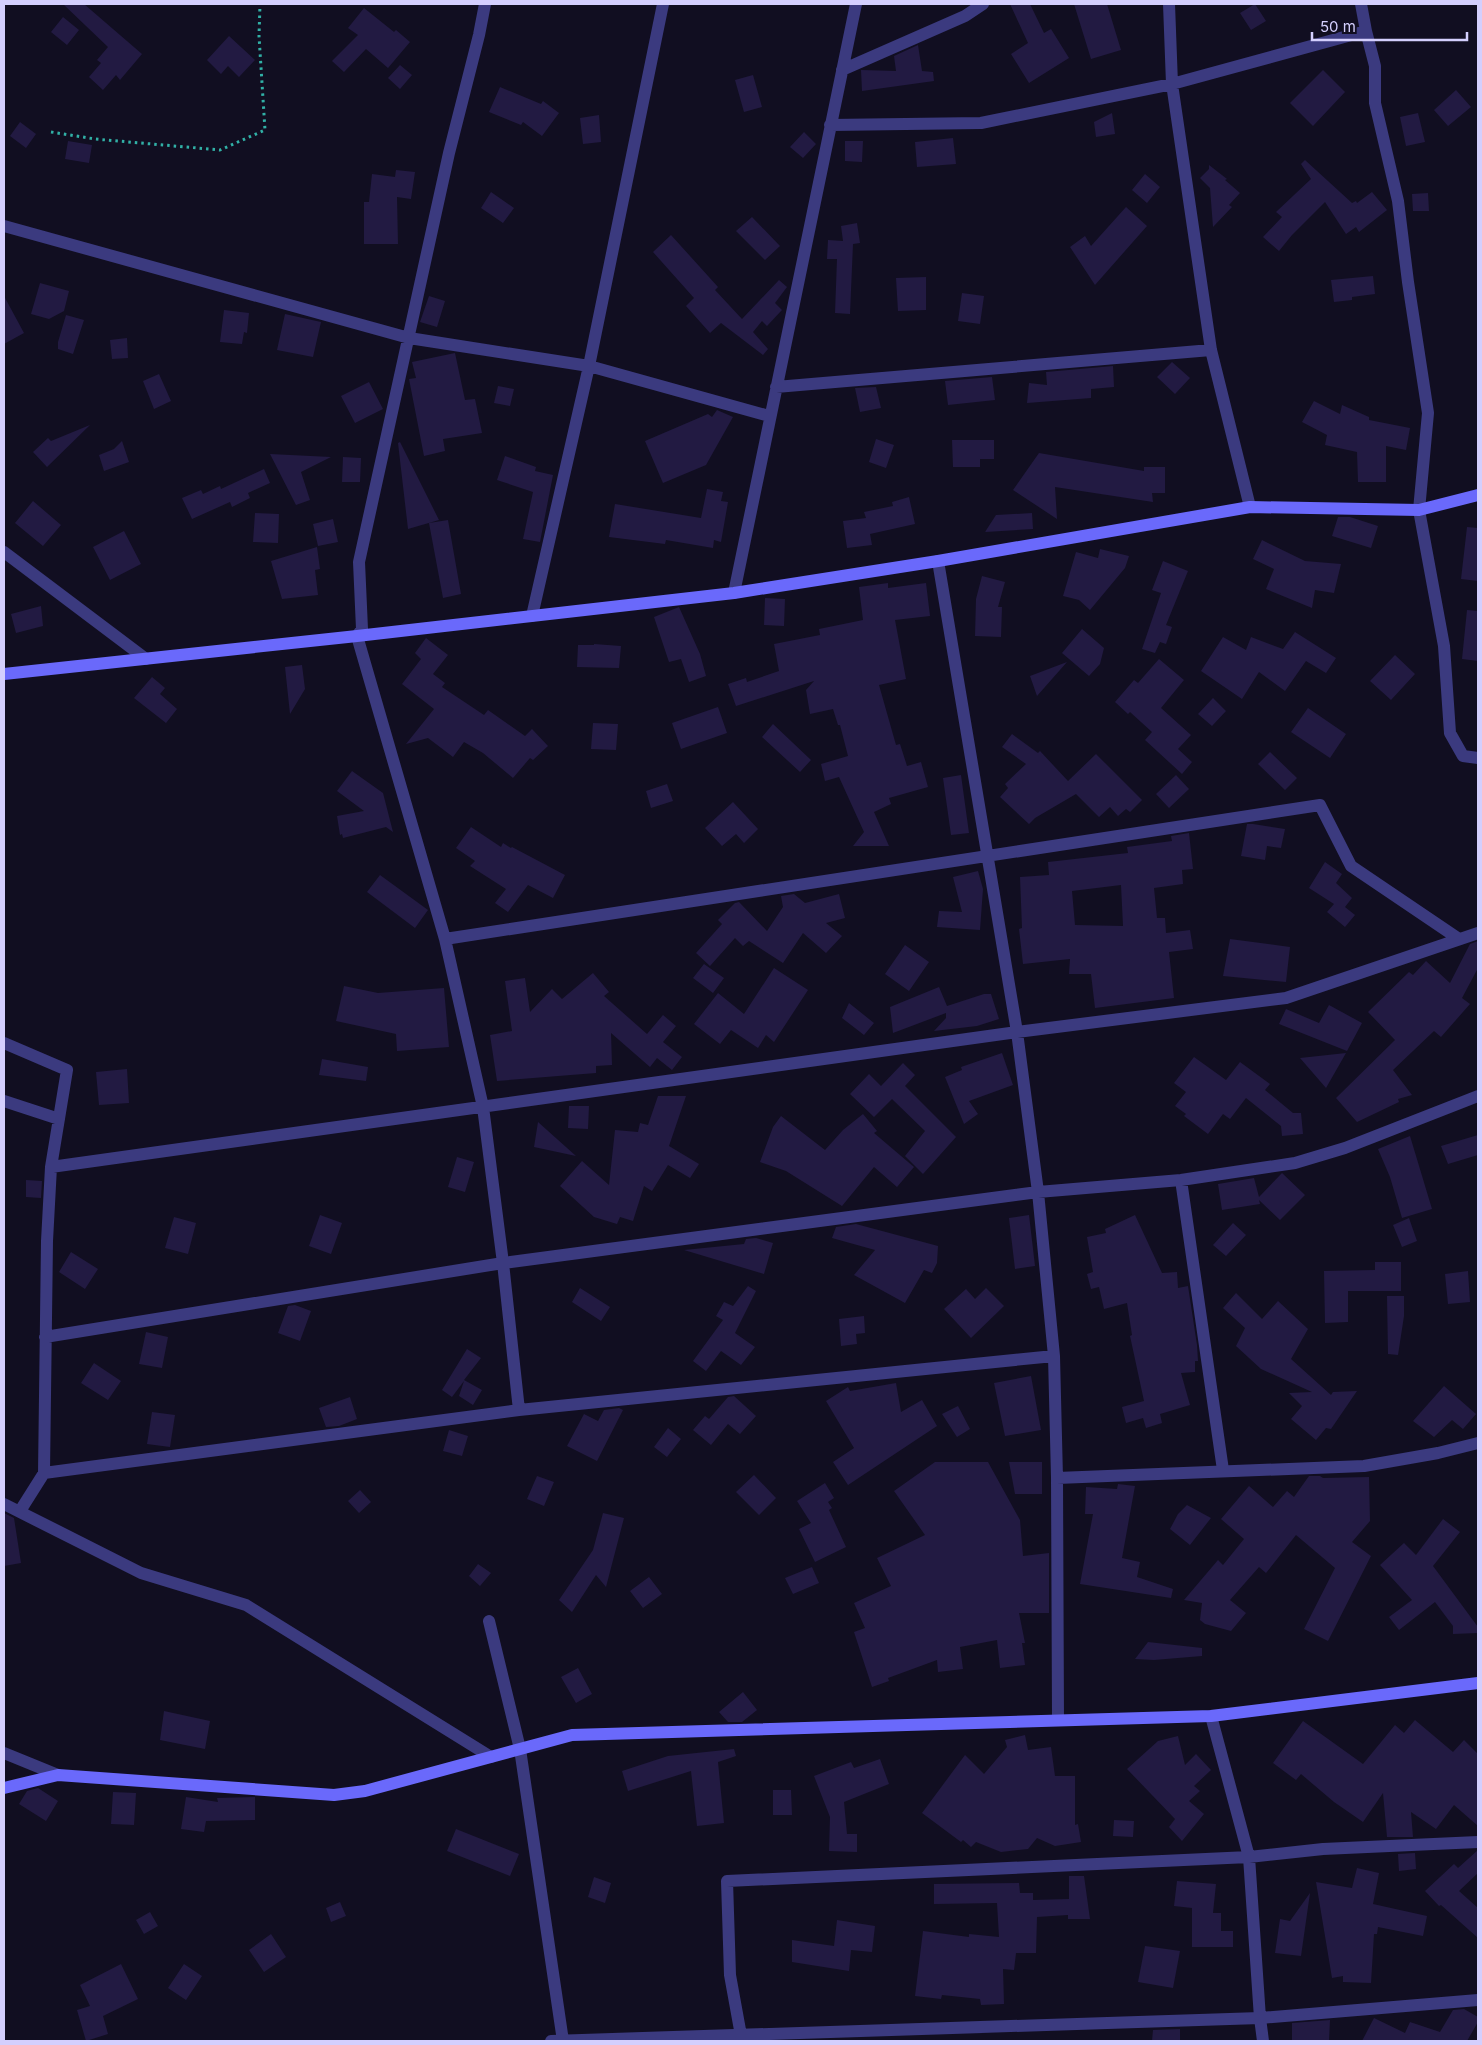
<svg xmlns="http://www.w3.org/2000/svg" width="1482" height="2045" font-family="Inter,sans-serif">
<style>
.building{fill:#221a42;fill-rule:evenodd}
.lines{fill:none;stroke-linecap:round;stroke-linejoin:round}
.path{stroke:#31b0a6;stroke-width:3;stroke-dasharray:2.5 4;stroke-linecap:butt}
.street{stroke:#3b3a7f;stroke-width:12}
.secondary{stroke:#6a69fb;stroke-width:12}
</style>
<rect width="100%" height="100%" fill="#110e21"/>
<path class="building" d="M63 4H84L142 54 120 80 116 75 103 90 89 77 101 63 97 60 108 47Z
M1010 4H1030L1044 33 1051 29 1069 58 1029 83 1011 54 1028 43Z
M1074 4H1107L1121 50 1091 59Z
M1255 4 1266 21 1251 30 1240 13Z
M364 8 394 32 396 30 410 42 388 68 366 49 344 72 332 61 358 35 348 28Z
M63 17 79 30 67 45 51 32Z
M229 36 255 60 239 77 228 66 221 74 207 60Z
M918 45 922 71 933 72 934 81 862 91 861 70 896 71 894 56Z
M400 65 412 75 400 89 388 78Z
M1323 70 1345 92 1313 126 1290 103Z
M753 75 762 107 744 112 735 80Z
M500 87 541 104 543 101 559 113 542 136 523 122 521 125 489 112Z
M1456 90 1471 107 1448 126 1434 110Z
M1112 113 1115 134 1096 137 1094 122Z
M1418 113 1425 142 1406 146 1400 117Z
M599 115 601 142 583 144 580 118Z
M20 122 36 134 26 148 10 136Z
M804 132 816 144 803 158 790 147Z
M953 138 956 164 917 167 915 142Z
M68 141 92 145 89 163 65 159Z
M845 141H863L862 162 845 161Z
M1305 160 1352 203 1356 201 1357 203 1372 192 1387 210 1359 232 1356 227 1346 234 1325 202 1292 235 1279 251 1263 237 1282 217 1276 212 1311 179 1301 164Z
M1209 165 1227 179 1225 180 1240 193 1229 205 1232 207 1213 227 1210 188 1200 178 1209 169Z
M396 170 415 172 411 199 397 197 398 244H364V202H369L372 174 395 177Z
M1145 174 1160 187 1147 203 1132 190Z
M491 192 514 208 503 223 481 208Z
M1428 193 1429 211H1413L1412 194Z
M1126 207 1147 226 1095 285 1070 247 1085 236 1091 246Z
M752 217 780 246 765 260 736 231Z
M857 223 860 243 853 244 850 314 835 313 837 259H827L828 240 843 241 841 226Z
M671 235 718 287 715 290 742 319 779 280 787 287 775 303 782 310 767 326 762 321 753 332 768 349 763 355 721 323 710 333 686 306 694 298 653 252Z
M1373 276 1375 294 1352 297V300L1334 302 1331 280Z
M926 277V310L898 311 896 278Z
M40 283 69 291 64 311 49 319 31 314Z
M962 293 984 296 980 324 958 321Z
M4 296 24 333 4 344Z
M429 296 445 301 437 327 420 322Z
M224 310 249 313 247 333 244 332 242 344 220 342Z
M285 314 321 322 313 357 277 350Z
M66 315 84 320 73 354 58 349V342Z
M127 338 128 358 112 359 110 340Z
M455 353 465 400 475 399 482 433 443 439 445 451 424 456 409 379 416 378 412 362Z
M1172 362 1190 378 1175 394 1157 377Z
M1113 366 1114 387 1091 389V398L1027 403 1029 383 1047 385 1046 372Z
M159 374 171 401 154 409 143 381Z
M992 377 995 400 948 405 945 381Z
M369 382 383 409 355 423 341 396Z
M498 386 514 389 510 406 494 403Z
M876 387 881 408 860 412 855 388Z
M1314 401 1340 414 1342 405 1369 417V420L1410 428 1406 450 1386 446V482H1358L1357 452 1325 445 1327 435 1302 422Z
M717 410 733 417 706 465 663 483 645 441 708 414 712 417Z
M90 425 47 467 33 452 48 438 51 441Z
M876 439 894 445 886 468 869 462Z
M952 440H994V459H980V467H953Z
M122 441 129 462 104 471 99 455 114 449Z
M400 442 439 520 408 529 398 443Z
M1039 453 1144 471V467H1165V493H1152L1153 502 1055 487 1057 519 1013 490Z
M270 454 331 457 301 472 310 500 296 505Z
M505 456 536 467 535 471 553 475 540 542 523 539 533 492 497 480Z
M343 457 361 458 360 482H342Z
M264 469 270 483 248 493 250 498 232 507 230 502 192 519 182 498 201 490 203 494 220 486 221 489Z
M707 489 723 492 721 501 728 502 721 542 714 540 713 548 666 540 665 544 609 537 615 504 701 518Z
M909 497 915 524 870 534 872 545 847 548 843 521 866 518 864 512 893 506 892 502Z
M33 501 61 525 43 546 15 523Z
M255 513 279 514 278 543 253 542Z
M1032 513 1033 529 985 532 996 515Z
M1338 517H1350L1378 526 1371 548 1332 536Z
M333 519 338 542 318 546 313 524Z
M448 520 461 594 443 598 429 523Z
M1467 527 1478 528V581L1461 579Z
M124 531 141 564 110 580 93 547Z
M1262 540 1305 561 1341 564 1334 593 1315 590 1312 608 1266 589 1274 569 1253 559Z
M317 547 320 569 315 570 318 595 282 599 271 561Z
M1100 549 1129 556 1125 568 1090 610 1079 600 1063 596 1076 552 1098 558Z
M1163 561 1188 571 1166 625 1172 627 1166 644 1160 642 1155 653 1142 649 1161 593 1152 590Z
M982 576 1005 582 998 607H1002L1001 637 975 636 976 599Z
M888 583V588L926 583 930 616 895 620 906 679 879 685 896 745 900 744 907 766 921 762 928 787 889 798 891 804 874 812 889 846H853L864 832 839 777 825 781 821 764 848 756 840 725H838L833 709 810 714 806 690 814 681 736 706 728 684 746 678 747 682 779 671 774 644 820 635 819 629 863 620 859 587Z
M765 598 785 599 784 626 764 625Z
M41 606 43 626 16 633 11 614Z
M679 607 700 654 706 676 689 682 681 659 669 662 654 617Z
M1467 610 1478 611V661L1462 659Z
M1082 629 1104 648 1100 664 1089 676 1062 653Z
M1295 632 1336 658 1326 673 1306 661 1285 691 1259 672 1242 699 1201 671 1223 637 1246 650 1251 637 1283 649Z
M426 638 448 655 433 674 445 683 442 687 484 715 488 710 525 736 532 729 548 746 533 760 530 758 513 778 483 753 464 742 453 757 428 738 406 744 434 709 402 684 421 659 415 653Z
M594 644 621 646 619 668 577 667 578 645H594Z
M1395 655 1415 674 1391 700 1370 681Z
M1159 659 1184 680 1161 708 1191 735 1178 749 1192 762 1182 774 1145 740 1152 732 1130 712 1128 714 1115 702 1134 680 1138 683Z
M1067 662 1037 696 1030 676Z
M302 665 305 689 290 714 285 667Z
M152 677 165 688 160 694 177 709 166 723 134 698Z
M1213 698 1226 711 1212 726 1198 714Z
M718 707 727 733 681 749 672 723Z
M1308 708 1346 734 1330 758 1291 732Z
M593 723 618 724 616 750 591 749Z
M773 724 811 760 800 772 762 737Z
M1012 734 1038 753 1040 751 1068 781 1096 754 1142 800 1130 812 1126 809 1118 816 1110 807 1099 817 1076 794 1035 818 1029 824 1000 797 1008 788 1005 784 1026 764 1002 747Z
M1270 752 1297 778 1285 790 1258 764Z
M352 771 383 793 393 832 386 827 343 838 342 834 340 835 337 816 364 811 337 791Z
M961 775 969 833 951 835 943 778Z
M1176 775 1189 789 1169 808 1156 794Z
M667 784 673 801 651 808 646 791Z
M733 802 758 829 744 843 736 834 722 846 705 828Z
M1247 824H1253L1285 829 1281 848 1267 846 1265 860 1241 856Z
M471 827 501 847 503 843 511 848 512 847 565 875 553 898 528 885 508 912 495 903 506 889 470 866 475 861 456 848Z
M1189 833 1193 869 1182 870 1183 884 1154 888 1157 918H1165L1166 933 1190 930 1193 949 1169 952 1174 998 1095 1008 1091 974H1069L1070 959 1023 964 1019 929 1022 928 1020 877 1049 875 1048 862 1128 853 1127 847 1172 841 1171 836ZM1121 885 1123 926 1075 925 1072 891Z
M1325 862 1342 874 1336 883 1352 898 1345 907 1355 915 1345 927 1327 912 1334 904 1309 888Z
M978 871 983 889 980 930 937 927 939 911 962 912 953 877Z
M380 875 428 910 415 928 367 892Z
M794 894 805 903 839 894 845 918 826 923 842 936 826 953 803 933 783 963 749 941 743 946 735 938 710 966 696 953 722 924 718 920 735 903 739 902 767 931 783 907 781 896Z
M1230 939 1290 947 1286 982 1223 976Z
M1478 941V968L1462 998 1470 1004 1441 1037 1434 1031 1393 1070 1412 1095 1398 1099 1399 1102 1357 1122 1336 1098 1395 1040 1368 1012 1409 972 1413 975 1426 961 1450 983 1470 944Z
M905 945 929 962 909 991 885 974Z
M704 964 724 978 713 993 693 978Z
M774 968 808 990 774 1042 766 1035 758 1048 731 1030 720 1044 694 1024 718 993 744 1014Z
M593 973 609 992 604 996 647 1034 663 1015 676 1026 663 1042 682 1057 672 1070 657 1058 650 1067 611 1033 612 1065 596 1066V1073L497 1081 490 1035 512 1031 505 981 525 978 530 1012 552 989 562 999Z
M344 986 378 993 444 988 449 1047 397 1051 396 1034 336 1021Z
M939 987 947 1006 984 994H991L999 1019 977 1026 934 1031 946 1018V1013L893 1033 890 1007Z
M849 1003 874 1023 864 1035 842 1018Z
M1329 1005 1362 1023 1347 1051 1279 1024 1286 1009 1319 1023Z
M1002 1053 1013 1085 969 1101 978 1114 964 1124 945 1077 962 1070 961 1067Z
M1346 1053 1326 1088 1300 1058Z
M1194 1057 1226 1080 1240 1062 1270 1084 1265 1090 1293 1113H1301L1303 1134 1282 1136 1281 1126 1246 1098 1230 1119 1223 1114 1208 1134 1184 1116 1186 1114 1175 1106 1186 1092 1174 1083Z
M322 1059 368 1067 366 1081 319 1075Z
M903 1063 915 1075 905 1086 956 1137 923 1174 905 1156 925 1131 892 1099 874 1117 850 1094 869 1074 881 1086Z
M127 1069 129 1103 99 1105 96 1072Z
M658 1096H686L669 1146 699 1164 690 1178 668 1165 652 1191 644 1186 633 1221 620 1217 617 1224 594 1217 560 1186 582 1161 609 1185 615 1130 638 1132 640 1123 648 1125Z
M569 1106H589L588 1129 568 1128Z
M863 1114 877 1131 874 1133 914 1167 897 1187 874 1167 842 1206 786 1171 760 1162 773 1127 781 1116 825 1150 843 1130Z
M538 1122 576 1156 534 1147Z
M1478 1135V1155L1448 1164 1441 1146Z
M1410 1136 1432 1209 1402 1218 1390 1177 1378 1149Z
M457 1157 474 1162 465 1192 448 1187Z
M1282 1173 1305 1195 1280 1220 1259 1200 1260 1204 1222 1210 1218 1184 1254 1178 1259 1197Z
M26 1180 42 1181 41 1198 26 1197Z
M320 1215 342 1223 331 1254 309 1246Z
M1029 1215 1035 1266 1015 1269 1009 1218Z
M1135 1215 1162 1273 1177 1272 1178 1288 1188 1286 1197 1345 1198 1361H1195V1372L1181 1373 1190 1405 1160 1414 1162 1423 1146 1428 1143 1418 1126 1423 1122 1407 1144 1401 1130 1336 1132 1335 1127 1303 1104 1309 1099 1287 1091 1289 1087 1274 1093 1272 1087 1237 1106 1233 1105 1229Z
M174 1217 196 1223 188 1254 165 1248Z
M1409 1218 1417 1241 1402 1247 1393 1225Z
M1233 1223 1246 1235 1226 1256 1213 1245Z
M856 1224 938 1246 937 1263 932 1273 924 1270 905 1303 854 1275 875 1250 832 1238 836 1227Z
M756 1238 773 1243 764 1274 684 1250 744 1244 746 1239Z
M71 1252 98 1269 85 1289 59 1272Z
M1375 1262H1401V1291H1348V1322L1325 1323 1324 1271 1375 1270Z
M1468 1271 1470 1302 1448 1304 1445 1274Z
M748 1286 756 1291 735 1333 755 1347 741 1365 721 1351 706 1371 693 1361 723 1320 716 1316 724 1302 733 1306Z
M580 1288 610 1307 601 1321 572 1302Z
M986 1288 1004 1306 971 1338 944 1309 966 1289 975 1299Z
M1236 1293 1262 1319 1278 1301 1308 1329 1291 1359 1331 1395 1333 1392 1357 1391 1331 1429 1326 1428 1316 1440 1291 1419 1302 1406 1289 1393 1312 1392 1261 1369 1236 1346 1245 1328 1223 1308Z
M1387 1296H1404V1316L1398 1355 1388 1354Z
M295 1305 311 1311 300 1341 278 1333 288 1306Z
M864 1316 865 1333 856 1334 857 1344 841 1346 839 1319Z
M146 1332 168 1337 162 1368 139 1364Z
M467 1349 481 1358 464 1380 482 1390 473 1405 459 1396 464 1381 452 1397 442 1390Z
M94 1363 121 1381 108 1400 81 1383Z
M1031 1376 1041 1430 1005 1436 994 1383Z
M896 1383 901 1412 922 1400 937 1426 848 1485 833 1462 854 1448 826 1401 848 1387 850 1391Z
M1444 1386 1476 1414 1463 1429 1452 1420 1434 1437 1413 1421Z
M734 1396 756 1416 740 1434 728 1424 711 1445 693 1430 705 1416 709 1419 728 1397Z
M350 1397 357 1419 339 1426 326 1427 319 1408Z
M958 1406 970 1429 957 1437 942 1414Z
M619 1408 623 1410 597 1461 567 1446 584 1414 598 1421 604 1410Z
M152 1412 175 1415 170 1447 147 1444Z
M668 1428 681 1439 667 1457 654 1447Z
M449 1430 468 1436 462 1456 443 1451Z
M935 1462H988L1020 1520 1023 1556 1049 1553V1613H1019L1025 1643H1022L1025 1665 1000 1668 997 1640 960 1647 963 1669 938 1672 937 1660 888 1678 889 1681 872 1687 854 1632 865 1628 854 1603 891 1586 877 1558 925 1535 894 1491Z
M1009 1462H1042V1494H1015Z
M754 1475 776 1498 759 1515 736 1492Z
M537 1476 554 1482 544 1506 527 1499Z
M1309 1476H1320L1323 1478 1369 1477 1370 1521 1352 1542 1371 1556 1328 1641 1304 1629 1335 1568 1296 1535 1266 1573 1259 1567 1230 1600 1246 1613 1231 1631 1205 1624 1200 1620 1202 1603 1184 1600 1218 1560 1223 1565 1244 1539 1221 1519 1249 1486 1273 1507 1287 1491 1294 1497Z
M825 1483 834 1498 828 1502 832 1508 829 1510 846 1547 815 1562 799 1529 811 1523 797 1501Z
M1118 1484 1135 1486 1122 1558 1140 1562 1137 1577 1173 1589 1171 1598 1080 1584 1093 1514H1085L1086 1487 1117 1489Z
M360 1490 371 1502 359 1513 348 1501Z
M1187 1505 1211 1518 1190 1545 1170 1529 1178 1514Z
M4 1513 14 1518 21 1563 4 1566Z
M603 1513 624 1518 606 1587 596 1575 572 1612 559 1600 593 1550Z
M1443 1519 1460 1532 1433 1566 1478 1627V1633L1453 1634V1626L1435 1602 1399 1630 1389 1617 1412 1600 1380 1565 1404 1543 1416 1555Z
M478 1564 491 1573 480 1586 469 1576Z
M812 1567 819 1583 793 1594 785 1578Z
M649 1577 662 1594 643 1608 630 1591Z
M1148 1642 1202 1648V1656L1154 1660 1135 1659Z
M578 1668 592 1694 576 1703 561 1677Z
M743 1692 757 1710 742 1722H728L719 1712Z
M164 1711 210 1721 205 1749 160 1740Z
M1415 1720 1453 1752 1464 1740 1478 1754V1826L1454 1805 1436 1829 1411 1812 1413 1837H1387L1383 1793 1363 1822 1334 1802 1301 1774 1296 1780 1273 1763 1303 1721 1363 1764 1395 1725 1404 1733Z
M1025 1735 1028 1750 1051 1747 1055 1776H1075V1825L1078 1824 1081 1842 1055 1846 1037 1838 1028 1849 1001 1852 976 1842 971 1847 963 1840 961 1842 922 1813 965 1755 984 1774 1007 1747 1005 1740Z
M1178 1736 1185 1765 1196 1754 1211 1770 1194 1786 1200 1791 1189 1801 1204 1814 1182 1841 1169 1827 1175 1819 1127 1769 1158 1741Z
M734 1749 736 1756 718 1762 724 1823 697 1826 691 1771 628 1791 622 1771 668 1756Z
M880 1759 889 1784 844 1802 847 1834H857V1852L829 1851 830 1817 814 1776 851 1762 854 1768Z
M38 1788 58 1801 46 1821 19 1804 27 1791Z
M773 1790H791L792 1815H773Z
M113 1792 136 1793 134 1825 111 1824Z
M186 1797 218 1802 217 1798 255 1797V1820L206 1821 204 1832 181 1829Z
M1114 1820 1134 1821 1133 1837 1113 1836Z
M456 1829 519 1854 510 1876 447 1851Z
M1478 1850V1873L1459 1891 1478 1908V1938L1441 1905 1439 1906 1425 1891 1454 1864 1458 1868Z
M1415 1853 1416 1869 1399 1871 1398 1854Z
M1357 1868 1379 1873 1373 1904 1427 1916 1423 1936 1378 1927 1377 1934H1374L1371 1983 1343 1982V1976L1332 1978 1316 1882 1352 1888Z
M1069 1876H1084L1090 1919H1068V1915L1037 1917 1036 1953H1016L1014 1970 1003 1969 1004 2004 981 2005 980 1999 942 1995 941 1999 915 1996 923 1931 969 1937V1934L999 1937 997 1903 934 1904V1884L1019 1883 1020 1893H1033V1900L1069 1899Z
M594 1877 611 1883 605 1903 588 1897Z
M1177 1881 1216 1884 1213 1913H1221V1931H1233V1947H1192V1908L1174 1906Z
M1310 1893 1301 1956 1275 1953 1280 1919 1290 1921Z
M340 1902 346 1916 331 1922 326 1908Z
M150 1912 158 1926 144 1934 136 1920Z
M837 1920 875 1926 872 1952 851 1950 849 1971 792 1962V1940L834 1946Z
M271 1934 286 1957 264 1972 249 1950Z
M1145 1946 1180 1951 1173 1988 1138 1982Z
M121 1964 138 1999 103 2016 108 2034 86 2041 77 2010 90 2006 80 1985Z
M184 1964 202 1976 186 2000 168 1988Z
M1464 2009 1478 2017V2022L1467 2041H1362L1374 2018 1405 2033 1410 2022 1440 2032 1453 2010Z
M1330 2020 1329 2041H1292V2023Z
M1180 2029V2041H1152L1153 2030Z"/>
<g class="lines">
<path class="path" d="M51 132 95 139 220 150 265 130 259 36 260 4"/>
<path class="street" d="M485 4 479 35 449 153 359 562 362 629 357 636 445 939 483 1107 503 1263 519 1410
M1169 4 1172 84 1211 350 1250 507
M1366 31 1375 66V103L1398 201 1408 282 1428 413 1419 510 1444 646 1450 733 1463 756 1478 758
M842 70 965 16 983 4
M830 125 981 123 1172 84 1366 31 1361 4
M4 226 409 338 589 366 769 416
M776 387 1211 350
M4 552 146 659
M938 561 1017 1032 1038 1192 1054 1356 1057 1478 1058 1720
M734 593 856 4
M532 616 589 366 663 4
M445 939 1320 805 1351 866 1459 939
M4 1043 67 1070 51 1167 47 1241 44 1473 20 1511
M4 1101 59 1119
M51 1167 1017 1032 1286 998 1478 933
M1181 1180 1223 1470
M45 1337 503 1263 1038 1192 1181 1180 1295 1163 1345 1148 1478 1096
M44 1473 519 1410 1054 1356
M1057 1478 1364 1466 1438 1453 1478 1443
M4 1504 141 1573 246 1605 491 1757
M489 1621 520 1749 563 2041
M1211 1716 1249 1857 1260 2018 1263 2041
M4 1753 58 1775
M551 2041 1260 2018 1478 2000
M742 2041 730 1975 727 1881 1249 1857 1323 1849 1478 1842"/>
<path class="secondary" d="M4 674 357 636 734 593 938 561 1250 507 1419 510 1478 495
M4 1788 58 1775 334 1795 365 1791 572 1735 1211 1716 1478 1683"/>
</g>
<rect width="1482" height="2045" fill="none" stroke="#d4cffe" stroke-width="10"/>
<path d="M1312 32v8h155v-8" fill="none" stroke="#d4cffe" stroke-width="2.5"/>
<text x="1320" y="32" font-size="15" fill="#d4cffe" stroke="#110e21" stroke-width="4" paint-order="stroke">50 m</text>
</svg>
